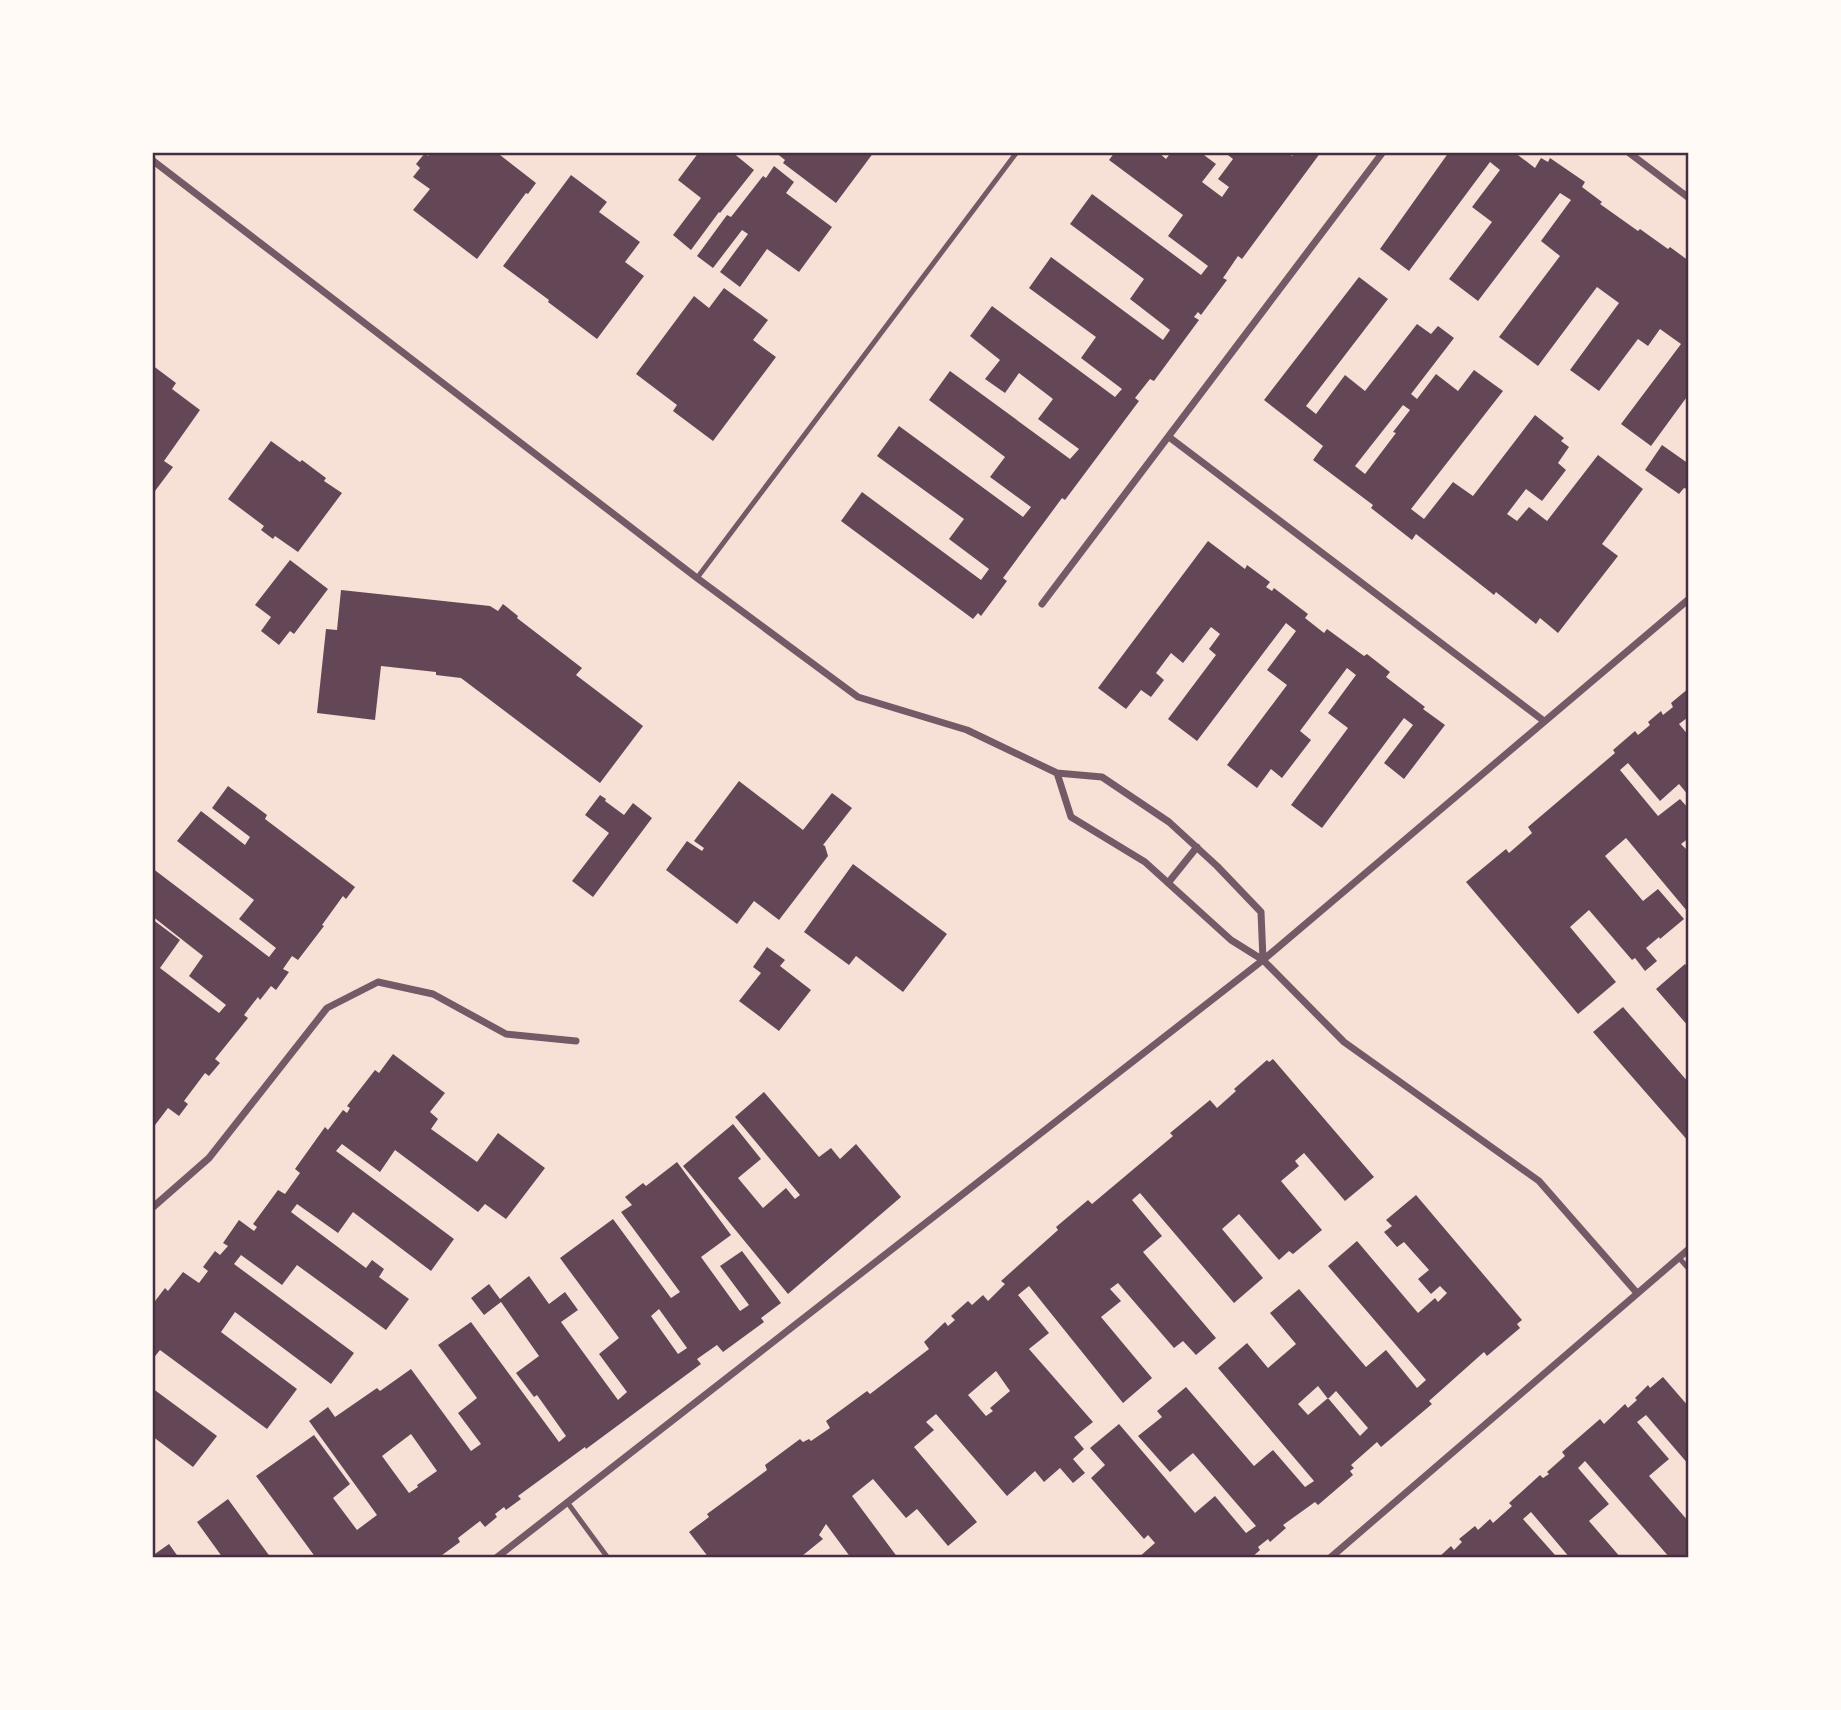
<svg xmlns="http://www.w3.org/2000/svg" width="1841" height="1710" font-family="'Archivo Narrow',sans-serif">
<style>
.building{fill:#644757;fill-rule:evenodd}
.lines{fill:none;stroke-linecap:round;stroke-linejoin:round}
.service{stroke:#755966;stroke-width:5}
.minor{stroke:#755966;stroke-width:7}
.neatline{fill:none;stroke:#4a2c40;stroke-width:2.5}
</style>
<rect width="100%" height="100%" fill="#f7e1d7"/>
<path class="building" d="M430 152H503L500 155 536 183 528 194 526 193 477 259 413 210 430 189 413 177 420 168 416 164 425 153 428 156Z
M699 152H732L754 170 720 213 719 212 691 250 673 235 701 198 678 180Z
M775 152H874L836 203 783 163 785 160Z
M1115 152H1158L1166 159 1171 152H1200L1216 164 1202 182 1222 197 1229 187 1218 179 1233 159 1224 152H1288L1292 156 1295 152H1321L1242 259 1238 256 1223 278 1227 280 1201 315 1198 312 1194 317 1199 320 1154 381 1150 379 1135 398 1139 401 1065 500 1062 498 1003 578 1007 581 981 616 978 613 973 619 841 521 862 492 981 580 989 569 949 539 964 519 877 456 899 426 1023 517 1031 507 990 477 1005 457 929 400 950 371 1070 459 1079 449 1038 419 1053 399 1019 373 1005 393 985 379 1000 360 970 336 992 306 1115 397 1122 389 1081 358 1096 337 1029 288 1051 257 1163 340 1170 330 1130 299 1144 279 1070 224 1092 194 1201 275 1208 266 1168 236 1183 215 1109 160Z
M1449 152H1514L1535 168 1541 158 1548 162 1550 158 1585 182 1582 187 1602 202 1600 204 1638 231 1640 229 1668 249 1670 247 1689 261V394L1651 446 1621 424 1681 344 1660 329 1648 346 1638 339 1599 391 1570 370 1619 303 1597 287 1538 366 1499 337 1560 256 1541 241 1571 200 1560 193 1478 301 1449 279 1492 222 1472 207 1500 170 1490 162 1409 271 1380 249Z
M774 166 794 182 786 193 832 227 799 272 767 249 740 287 720 272 748 234 742 230 713 268 697 256 727 215 731 217 763 176 766 178Z
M571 175 607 202 599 212 640 242 625 262 644 276 597 339 548 302 549 300 503 266Z
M1359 277 1388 299 1306 406 1316 414 1345 375 1365 391 1417 324 1431 334 1438 326 1454 338 1411 394 1417 399 1436 374 1458 391 1474 370 1503 391 1411 509 1424 519 1453 482 1473 496 1535 415 1564 438 1561 441 1569 447 1558 463 1566 470 1542 501 1526 489 1507 514 1517 521 1529 507 1547 521 1598 455 1643 489 1602 544 1618 556 1558 633 1540 618 1536 624 1496 592 1494 595 1416 534 1412 540 1371 508 1373 505 1313 460 1323 446 1264 400ZM1403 405 1410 410 1393 432 1396 433 1365 474 1355 466Z
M724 288 768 320 753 340 776 357 713 441 673 411 677 405 636 374 694 296 709 308Z
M152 365 176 383 172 389 200 410 164 461 173 467 152 495Z
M271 441 300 462 302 460 326 478 324 481 342 493 298 552 275 536 273 539 261 530 264 526 228 499Z
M1662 445 1689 464V486L1687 489 1684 488 1679 494 1645 470Z
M1208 541 1245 569 1247 565 1270 582 1266 587 1272 591 1274 588 1308 614 1305 618 1324 633 1327 629 1364 656 1367 654 1390 672 1386 677 1425 707 1423 709 1445 725 1404 779 1384 763 1413 725 1404 718 1322 828 1291 805 1348 728 1328 713 1356 675 1347 668 1300 731 1311 740 1282 778 1271 769 1257 788 1227 765 1287 685 1267 670 1296 631 1286 623 1197 741 1168 719 1216 655 1209 649 1220 634 1211 627 1183 663 1171 653 1156 673 1164 680 1151 697 1141 690 1126 709 1098 688Z
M290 560 328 589 294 634 290 631 279 645 261 631 271 617 255 605Z
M341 590 490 606 498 611 503 604 518 616 517 618 582 668 576 675 643 726 600 783 461 678 436 675V672L381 666 375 720 317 713 326 629 337 630Z
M1689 688V720L1687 718 1679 724 1689 736V796L1679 784 1660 801 1628 763 1620 770 1658 816 1680 799 1689 809V838L1681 844 1689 852V909L1687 911 1626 838 1605 856 1643 901 1658 889 1684 919 1660 939 1659 937 1646 948 1657 961 1645 971 1635 958 1632 960 1589 910 1570 927 1616 982 1578 1014 1466 882 1506 849 1509 853 1532 833 1528 827 1615 753 1613 750 1635 731 1638 735 1650 725 1648 722 1661 711 1663 715 1673 707 1671 703Z
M739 781 803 830 832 793 852 808 823 845 825 846 828 856 779 920 754 901 737 924 666 870 687 841 702 851 704 848 694 841Z
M228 786 267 815 265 819 355 887 346 899 343 896 322 925 324 926 298 960 292 956 283 969 289 972 276 990 271 986 260 1000 258 997 244 1015 248 1018 215 1059 220 1063 209 1076 205 1073 184 1101 188 1104 179 1116 168 1108 152 1129V1015L154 1012 152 1011V919L180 940 160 968 219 1013 226 1005 189 976 203 956 152 916V868L269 957 276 948 239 919 254 900 177 841 201 811 245 845 250 837 212 808Z
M600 795 606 799 605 801 624 815 633 803 652 818 593 897 572 881 609 833 585 815Z
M853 864 947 934 903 992 856 956 849 965 804 932Z
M767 947 785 960 780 966 811 990 779 1031 739 1001 761 973 753 967Z
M1685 964 1689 969V1027L1656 989Z
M1623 1007 1689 1083V1142L1593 1032Z
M393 1054 445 1093 430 1112 438 1119 431 1129 477 1162 498 1133 545 1168 506 1219 485 1204 478 1212 395 1150 380 1172 342 1144 336 1151 454 1239 431 1271 353 1212 338 1233 297 1204 291 1212 366 1268 372 1260 384 1269 379 1277 409 1299 386 1330 297 1265 282 1285 241 1255 234 1264 354 1353 331 1384 235 1312 221 1332 297 1389 267 1429 160 1350 152 1360V1305L165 1288 168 1291 183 1272 199 1283 208 1271 203 1267 215 1251 220 1255 228 1246 223 1243 239 1220 254 1231 257 1227 253 1224 278 1190 285 1194 300 1173 295 1169 325 1127 328 1130 343 1110 347 1113 350 1108 347 1106 375 1070 379 1073Z
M1273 1059 1374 1177 1345 1201 1304 1153 1295 1161 1299 1166 1281 1181 1322 1230 1293 1254 1289 1251 1279 1260 1239 1214 1222 1229 1263 1278 1234 1303 1140 1193 1132 1200 1162 1236 1143 1252 1216 1338 1196 1355 1183 1341 1174 1348 1118 1283 1110 1289 1121 1301 1101 1317 1152 1378 1123 1403 1029 1286 1018 1295 1049 1333 1029 1349 1093 1422 1074 1437 1084 1449 1073 1459 1085 1473 1073 1483 1060 1468 1044 1482 1035 1471 1007 1496 936 1414 926 1422 934 1430 914 1447 977 1522 948 1546 917 1509 906 1518 873 1479 852 1496 898 1558H851L826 1524 819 1535 823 1539 802 1556 803 1558H709L689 1532 709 1517 707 1514 767 1470 765 1465 800 1439 803 1442 809 1439 811 1441 830 1428 826 1421 867 1391 870 1394 929 1349 924 1342 945 1322 948 1326 955 1320 951 1316 968 1301 972 1305 983 1295 988 1301 1005 1284 1001 1281 1058 1230 1056 1227 1088 1200 1092 1204 1173 1136 1170 1133 1210 1100 1217 1108 1236 1091 1234 1089 1267 1060 1269 1062ZM996 1371 1010 1391 990 1408 993 1411 986 1416 968 1395Z
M764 1092 819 1157 831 1148 840 1159 856 1144 901 1197 788 1294 683 1166 733 1124 761 1159 738 1178 763 1208 786 1188 795 1199 800 1195 735 1117Z
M677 1162 731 1235 701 1257 740 1311 749 1305 720 1266 742 1251 781 1303 761 1318 764 1322 723 1352 717 1345 697 1359 701 1364 586 1449 585 1447 518 1496 521 1499 506 1510 504 1507 495 1514 497 1517 485 1527 480 1521 458 1538 460 1542 438 1558H316L256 1476 314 1435 350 1484 333 1498 357 1530 377 1515 309 1421 328 1407 335 1417 377 1388 380 1391 411 1369 471 1451 481 1444 458 1413 477 1398 438 1345 471 1322 559 1442 566 1436 537 1395 534 1397 516 1373 539 1356 501 1302 484 1315 471 1298 489 1284 500 1299 529 1276 549 1304 565 1292 578 1310 561 1322 618 1400 627 1392 599 1354 619 1338 560 1258 613 1219 671 1298 680 1292 621 1212 632 1205 625 1197 643 1183 646 1186ZM659 1309 687 1348 678 1354 651 1316ZM411 1434 437 1471 417 1485 418 1487 409 1493 382 1456Z
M1416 1195 1522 1320 1517 1324 1520 1328 1487 1356 1484 1352 1429 1401 1432 1404 1381 1447 1377 1442 1351 1465 1354 1468 1350 1471 1353 1475 1318 1505 1315 1502 1283 1525 1286 1528 1270 1542 1268 1539 1258 1547 1260 1550 1251 1558H1138L1155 1543 1148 1535 1144 1539 1091 1478 1105 1465 1090 1448 1119 1424 1195 1513 1215 1496 1246 1533 1256 1526 1193 1453 1170 1472 1138 1436 1162 1417 1157 1411 1186 1387 1254 1466 1273 1450 1305 1487 1314 1481 1218 1368 1247 1343 1268 1368 1296 1344 1270 1313 1299 1289 1366 1367 1386 1350 1417 1388 1426 1380 1328 1266 1357 1241 1418 1313 1435 1298 1438 1302 1447 1293 1440 1286 1431 1294 1418 1279 1429 1270 1404 1242 1397 1247 1384 1232 1392 1226 1386 1220ZM1318 1386 1328 1399 1336 1391 1368 1428 1360 1436 1328 1398 1308 1415 1298 1404Z
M1663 1377 1689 1407V1465L1646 1415 1637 1422 1669 1459 1649 1476 1689 1522V1558H1670L1585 1461 1578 1468 1609 1504 1589 1521 1621 1558H1570L1531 1512 1523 1519 1555 1555 1552 1558H1438L1451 1546 1454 1550 1462 1542 1459 1539 1475 1526 1478 1530 1490 1519 1493 1523 1512 1506 1509 1503 1540 1475 1543 1478 1549 1474 1547 1472 1565 1456 1562 1452 1600 1419 1604 1424 1625 1404 1628 1408 1637 1400 1635 1398 1648 1385 1650 1388Z
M152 1388 217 1436 193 1467 152 1436Z
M228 1499 271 1558H223L197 1522Z
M169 1544 179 1558H152V1556Z"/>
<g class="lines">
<path class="service" d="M697 578 1017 152
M1679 1258 1689 1269
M567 1502 608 1558"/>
<path class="minor" d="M1628 152 1689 198
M152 160 697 578 858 697 967 730 1057 773 1102 777 1169 822 1217 866 1261 912 1263 960
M1169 437 1544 721
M1042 604 1383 152
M1057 773 1071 817 1145 862 1231 940 1263 960 1344 1042 1539 1181 1637 1293
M1168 883 1197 847
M152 1208 209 1158 327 1008 378 982 433 994 506 1034 576 1041
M496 1558 1263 960 1689 599
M1330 1558 1689 1249"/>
</g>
<rect width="1841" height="1710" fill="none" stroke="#fffaf5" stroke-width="308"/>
<rect x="154" y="154" width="1533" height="1402" class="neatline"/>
</svg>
